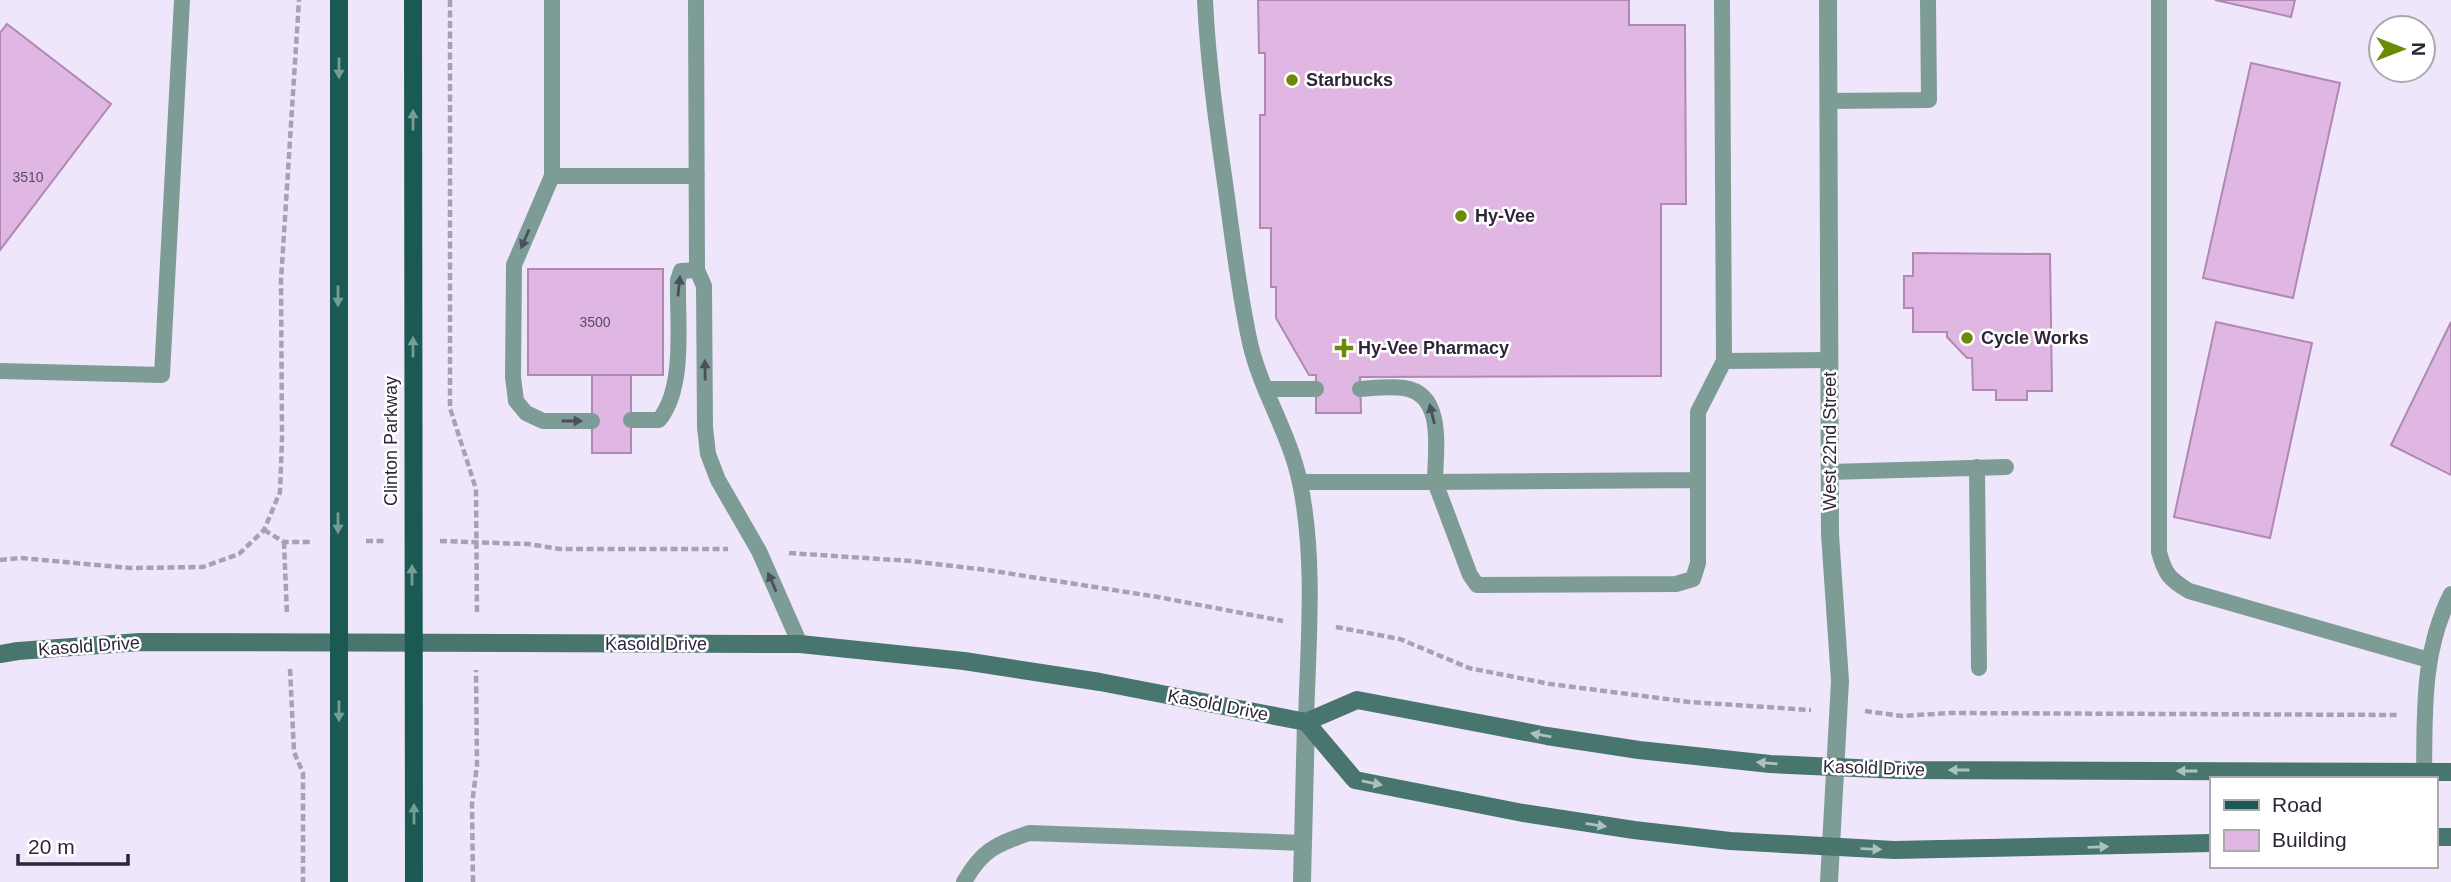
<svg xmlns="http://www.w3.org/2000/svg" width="2451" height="882" font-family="Arial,sans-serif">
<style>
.building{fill:#e0b7e3;stroke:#af88b3;stroke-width:2}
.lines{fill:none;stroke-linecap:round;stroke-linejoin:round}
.path{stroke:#a9a0b5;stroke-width:4.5;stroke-dasharray:7 3.5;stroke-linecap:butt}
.lane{stroke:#7e9c96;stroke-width:16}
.street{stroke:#7e9c96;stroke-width:18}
.secondary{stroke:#48756e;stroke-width:18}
.primary{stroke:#1b5a53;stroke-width:18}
.oneway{fill:#769c98}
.oneway2{fill:#4a4f5a}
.oneway3{fill:#adc1be}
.poi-dot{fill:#6c8a07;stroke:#fff;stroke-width:2.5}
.labels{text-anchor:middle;stroke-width:5;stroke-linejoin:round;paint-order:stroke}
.number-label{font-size:14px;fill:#5a4a64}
.poi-label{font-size:18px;font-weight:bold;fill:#2e2539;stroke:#fff;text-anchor:start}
.street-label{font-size:18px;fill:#2e2539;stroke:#fff}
</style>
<rect width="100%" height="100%" fill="#efe6fc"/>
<path class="building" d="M1258 0H1629V25H1685L1686 204H1661V376L1360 377 1361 413H1316V375H1309L1276 318V287H1271V228H1260V115H1265V53H1259Z
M2215 0H2295L2291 17Z
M7 24 111 104 0 250V33Z
M2251 63 2340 83 2293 298 2203 278Z
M1913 253 2050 254 2052 391H2027V400H1996V390H1973L1972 358H1967L1947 337V332H1913V308H1904V276H1913Z
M528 269H663V375H528Z
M2216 322 2312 343 2270 538 2174 517Z
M2451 322V475L2391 445Z
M592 375H631V453H592Z"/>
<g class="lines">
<path class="path" d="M450 0V408L476 489 477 615
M264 530 284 542H312
M366 541H385
M440 541 528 544 560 549H728
M284 542 287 615
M789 553 911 561 987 570 1158 597 1283 621
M0 560 21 558 130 568 203 567 239 554 264 530 280 492 282 438 281 280 299 0
M1336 627 1400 639 1469 668 1550 684 1690 702 1811 710
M290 669 294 752 303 773V882
M1865 711 1902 716 1950 713 2398 715
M473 882 472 804 477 765 476 670"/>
<path class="lane" d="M552 0V176H697
M696 0 697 270 704 286 705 427 708 454 718 480 759 551 800 644
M1205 0C1208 64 1217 127 1226 190 1233 241 1239 293 1250 343 1261 391 1290 434 1300 483 1316 561 1308 643 1306 722
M1722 0 1724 361 1829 360
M2159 0V552C2165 574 2169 579 2189 591L2429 660
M1828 101 1929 100 1928 0
M552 176 514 265 513 377 516 401 526 413 543 421H592
M0 371 162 375 182 0
M1266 389H1316
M1360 389C1375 388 1390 386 1404 388 1446 394 1435 452 1435 482L1698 480
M631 420H659C686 387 677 321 678 280L681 271 697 270
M1977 467 1979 668
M1830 472 2006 467
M1300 482H1435L1470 575 1477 585 1676 584 1693 579 1698 563V412L1724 361
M2424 779C2425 714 2421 654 2451 594
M964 882C982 850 995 845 1029 833L1303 843"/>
<path class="street" d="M1828 0 1830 534 1840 681 1829 882
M1302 882 1306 722"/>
<path class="secondary" d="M0 654 18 651 140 642 800 644 964 661 1100 682 1306 722 1357 700 1547 736 1639 750 1770 764 1899 770 2451 772
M1306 722 1355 780 1523 813 1634 830 1730 841 1894 850 2211 843
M2435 837H2451"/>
<path class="primary" d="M339 0V882
M413 0 414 882"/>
</g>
<defs><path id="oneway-solid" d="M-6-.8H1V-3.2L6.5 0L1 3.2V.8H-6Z" transform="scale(1.75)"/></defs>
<g class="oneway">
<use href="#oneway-solid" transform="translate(339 68) rotate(90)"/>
<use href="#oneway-solid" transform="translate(413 120) rotate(-90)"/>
<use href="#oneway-solid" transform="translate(338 296) rotate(90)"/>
<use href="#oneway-solid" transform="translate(413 347) rotate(-90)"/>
<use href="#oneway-solid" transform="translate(338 523) rotate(90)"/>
<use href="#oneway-solid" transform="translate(412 575) rotate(-90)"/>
<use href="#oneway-solid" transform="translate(339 711) rotate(90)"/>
<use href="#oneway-solid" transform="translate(414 814) rotate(-90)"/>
</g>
<g class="oneway2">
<use href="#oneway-solid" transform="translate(525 239) rotate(113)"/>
<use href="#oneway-solid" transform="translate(679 286) rotate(-84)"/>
<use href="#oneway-solid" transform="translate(705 370) rotate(-91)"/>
<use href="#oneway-solid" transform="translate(1432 414) rotate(-104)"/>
<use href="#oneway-solid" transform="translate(572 421)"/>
<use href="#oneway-solid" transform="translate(772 582) rotate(-114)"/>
</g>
<g class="oneway3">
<use href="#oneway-solid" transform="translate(1541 735) rotate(-170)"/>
<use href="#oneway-solid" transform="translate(1767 763) rotate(-175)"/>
<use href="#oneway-solid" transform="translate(1959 770) rotate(-180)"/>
<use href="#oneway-solid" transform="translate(2187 771) rotate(-180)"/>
<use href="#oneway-solid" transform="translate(1372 783) rotate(11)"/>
<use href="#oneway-solid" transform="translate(1596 825) rotate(9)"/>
<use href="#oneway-solid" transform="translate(2098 847) rotate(-2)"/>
<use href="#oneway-solid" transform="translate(1871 849) rotate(2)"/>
</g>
<g class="poi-dot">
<circle cx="1292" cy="80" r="7"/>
<circle cx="1461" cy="216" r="7"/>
<circle cx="1967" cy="338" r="7"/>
<path d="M1340.5 337.5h7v7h7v7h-7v7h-7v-7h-7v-7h7z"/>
</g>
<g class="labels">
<g class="number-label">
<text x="28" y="182">3510</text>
<text x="595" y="327">3500</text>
</g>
<g class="poi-label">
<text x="1306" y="86">Starbucks</text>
<text x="1475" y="222">Hy-Vee</text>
<text x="1981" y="344">Cycle Works</text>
<text x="1358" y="354">Hy-Vee Pharmacy</text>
</g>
<g class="street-label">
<text transform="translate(391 441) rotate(-90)" y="6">Clinton Parkway</text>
<text transform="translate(1830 441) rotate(-90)" y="6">West 22nd Street</text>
<text x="656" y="650">Kasold Drive</text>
<text transform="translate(89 646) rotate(-4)" y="6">Kasold Drive</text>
<text transform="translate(1218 705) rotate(11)" y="6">Kasold Drive</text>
<text transform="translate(1874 768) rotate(2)" y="6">Kasold Drive</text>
</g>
</g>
<rect x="2210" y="777" width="228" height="91" fill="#ffffff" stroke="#aba8b0" stroke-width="2"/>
<rect x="2224" y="800" width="35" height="10" fill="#1b5a53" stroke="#aba8b0" stroke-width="2"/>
<text x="2272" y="812" font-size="21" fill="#2e2539">Road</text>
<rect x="2224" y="830" width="35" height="21" fill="#e0b7e3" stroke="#aba8b0" stroke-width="2"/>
<text x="2272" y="847" font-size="21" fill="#2e2539">Building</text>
<g transform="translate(2402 49) rotate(90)"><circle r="33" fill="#ffffff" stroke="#aba8b0" stroke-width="2"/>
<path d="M0-5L12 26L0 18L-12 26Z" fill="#6c8a07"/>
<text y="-10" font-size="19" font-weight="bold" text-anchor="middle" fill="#2e2539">N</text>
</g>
<path d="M18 854v10h110v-10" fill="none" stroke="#2e2539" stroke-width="3.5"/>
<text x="28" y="854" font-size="21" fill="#2e2539" stroke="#ffffff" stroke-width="5" paint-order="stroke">20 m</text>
</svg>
